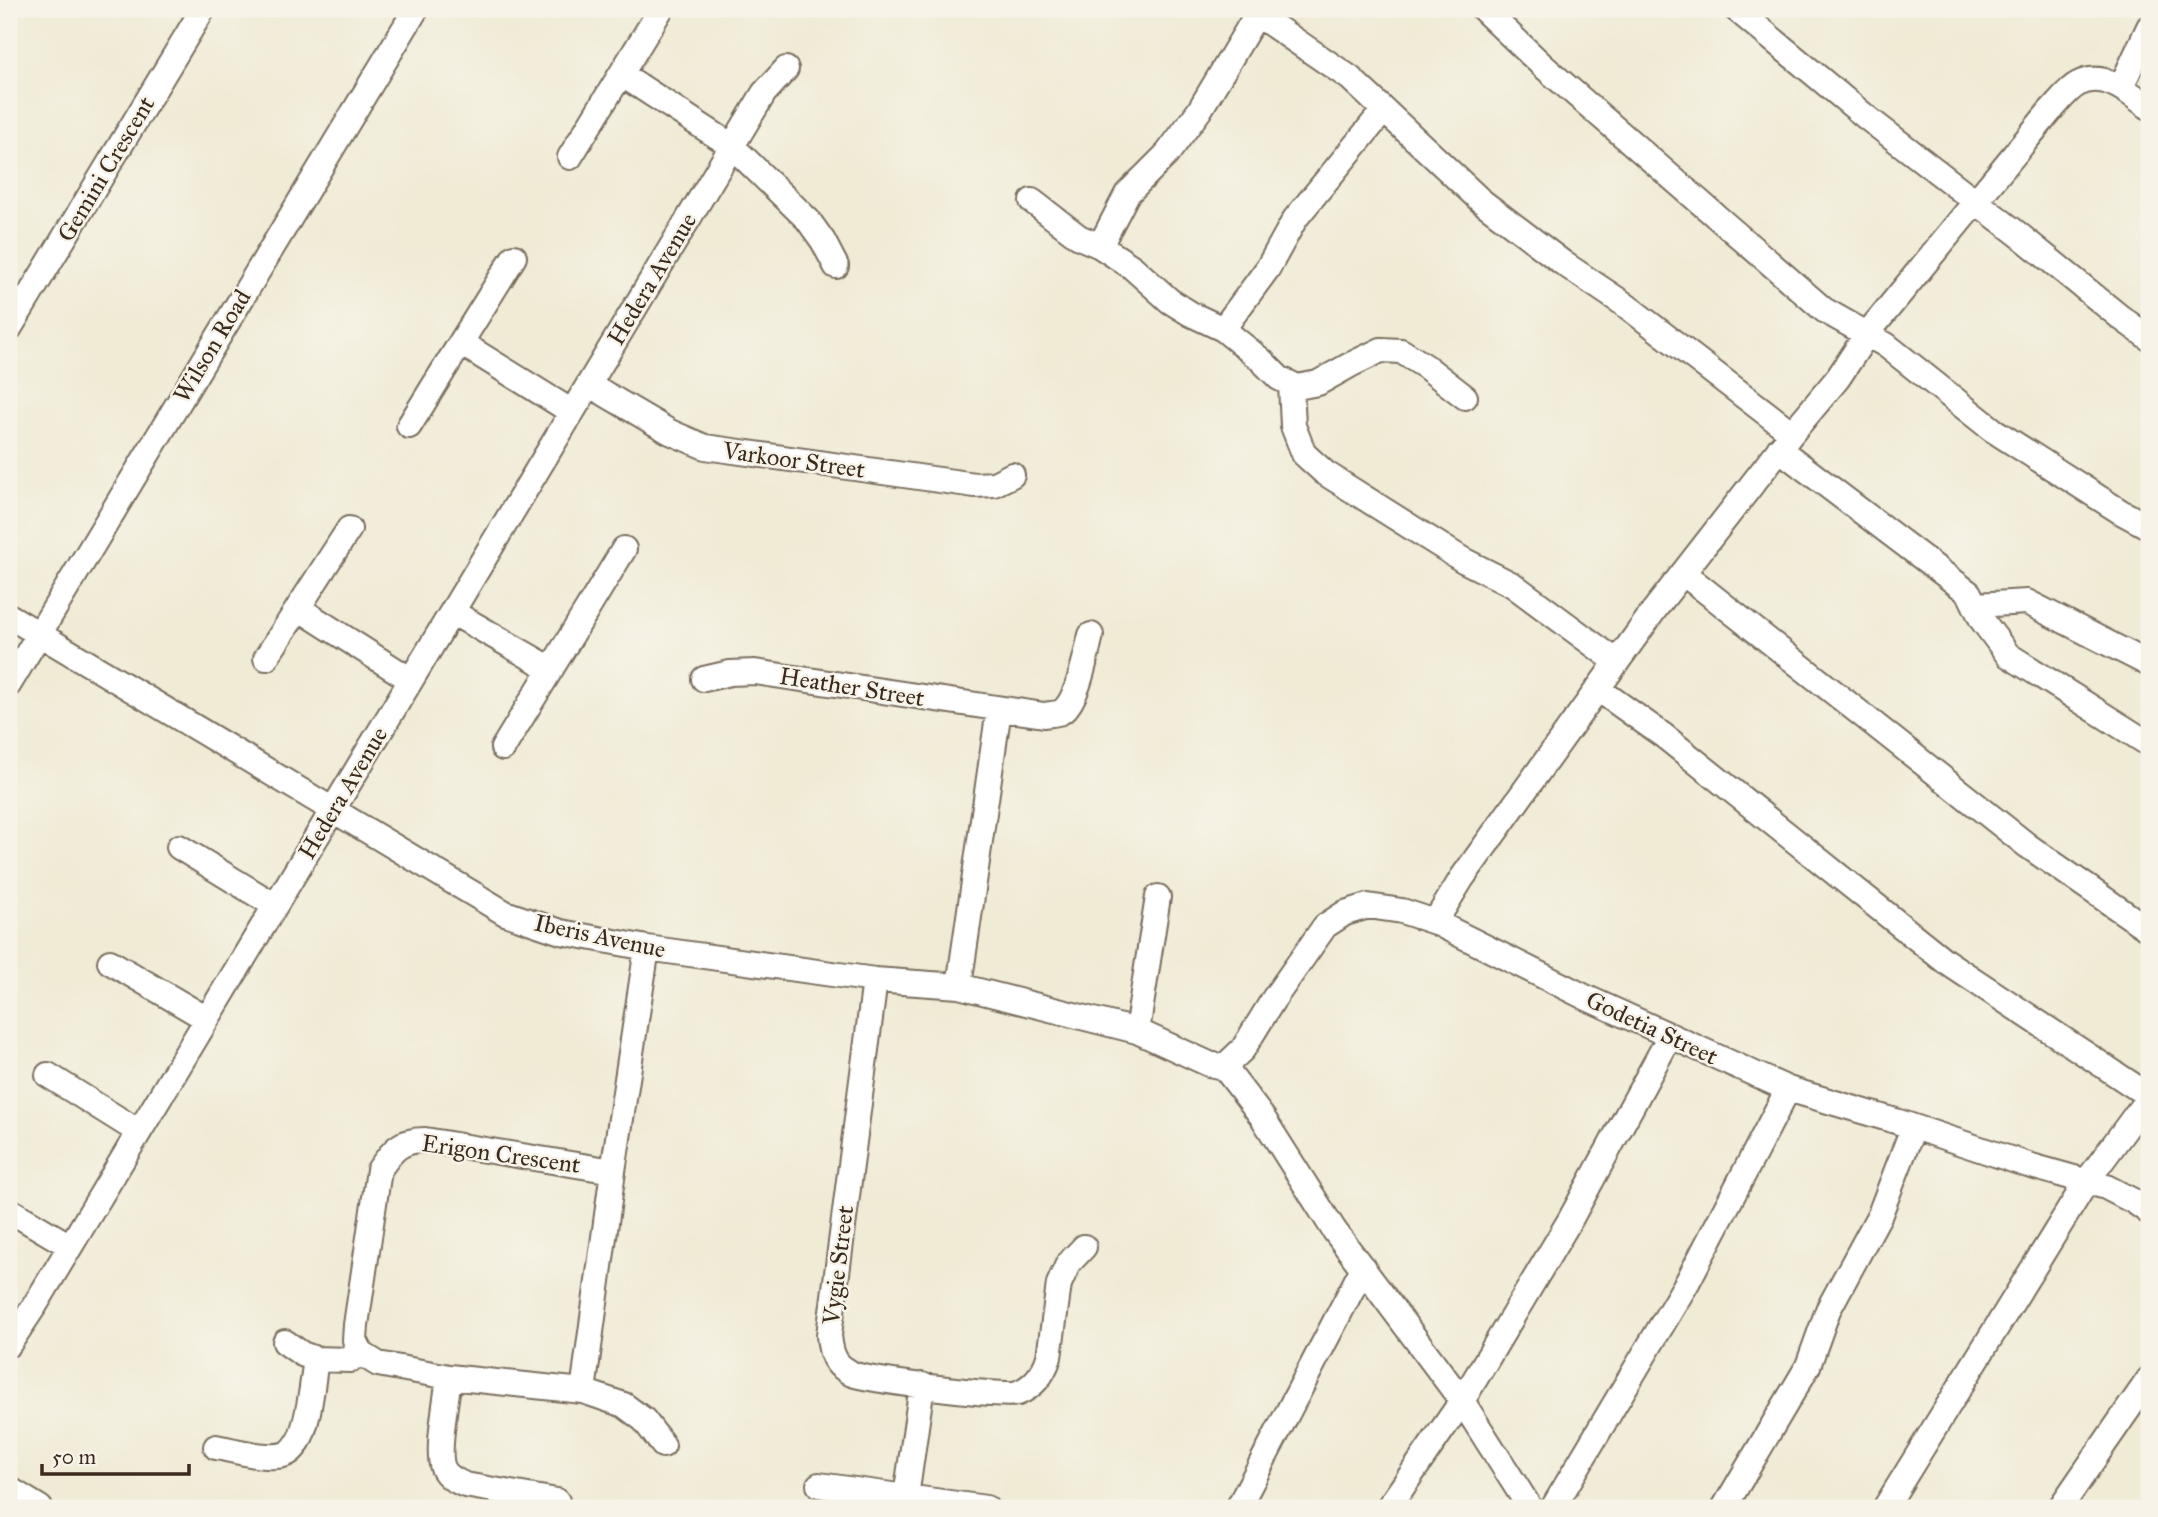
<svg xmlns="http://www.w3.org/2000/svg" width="2158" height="1517" font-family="'IM FELL Great Primer',serif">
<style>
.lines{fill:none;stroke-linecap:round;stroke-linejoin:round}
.minor-casing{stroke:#7a6e5e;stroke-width:28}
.minor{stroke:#fff;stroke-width:24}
.labels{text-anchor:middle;stroke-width:5;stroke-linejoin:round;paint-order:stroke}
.street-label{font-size:24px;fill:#3b2a1e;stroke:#f7f3e8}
</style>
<rect width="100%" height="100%" fill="#f7f3e8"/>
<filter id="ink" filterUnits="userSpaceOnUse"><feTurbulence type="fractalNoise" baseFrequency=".0143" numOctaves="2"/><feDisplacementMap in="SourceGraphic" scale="14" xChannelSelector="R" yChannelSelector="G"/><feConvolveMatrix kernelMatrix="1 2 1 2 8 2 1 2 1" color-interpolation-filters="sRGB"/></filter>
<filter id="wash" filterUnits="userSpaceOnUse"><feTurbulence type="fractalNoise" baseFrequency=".00686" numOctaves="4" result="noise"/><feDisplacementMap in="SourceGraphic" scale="28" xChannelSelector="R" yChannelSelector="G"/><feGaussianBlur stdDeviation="1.57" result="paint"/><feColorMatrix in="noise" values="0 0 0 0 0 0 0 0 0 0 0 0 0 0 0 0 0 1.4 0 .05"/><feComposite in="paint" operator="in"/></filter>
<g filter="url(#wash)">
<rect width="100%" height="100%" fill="#f0ebd5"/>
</g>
<g filter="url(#ink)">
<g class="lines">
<g class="minor-casing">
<path id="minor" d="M1483 9 1542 65 1824 310 1886 345 1993 430 2121 512 2149 527
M1736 9 1866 117 2018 234 2120 317 2149 338
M1258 15 1350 78 1480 200 1563 263 1624 304 1792 433
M621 74 732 146 808 220 823 241 836 266
M2121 87 2149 27
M570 157 661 9
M1032 201 1079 237 1100 246 1132 267 1170 301 1191 314 1223 329 1261 360 1279 378 1297 387 1318 383 1350 365 1381 350 1401 351 1425 366 1465 397
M1100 246 1127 194 1167 154 1199 111 1260 9
M9 329 203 9
M1223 329 1268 268 1295 219 1384 110
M461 343 572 412
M1291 384 1293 426 1304 454 1325 473 1463 560 1513 585 1617 662
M590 385 670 432 705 447 975 485 994 484 1012 475
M409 426 514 257
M1779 449 1969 593 1982 620 2008 655 2149 744
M1683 573 2028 846 2149 930
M1975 605 2027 602 2149 664
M298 608 411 680
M452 612 551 669
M9 616 505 913 561 932 647 948 875 980 959 986 1137 1031 1209 1064 1224 1067
M266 658 349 529
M704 679 730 673 755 672 1044 715C1050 714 1056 714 1061 712 1078 702 1086 654 1091 635
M9 684 416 9
M1598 689 1664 736 1945 961 2149 1096
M503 748 624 549
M179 847 274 905
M1435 922 1462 878 1655 609 1792 433 1838 378 1867 334 2050 111C2058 103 2068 89 2078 84 2104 70 2129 93 2149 107
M110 962 207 1019
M875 980 829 1335C830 1347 832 1361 843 1368 846 1370 849 1372 852 1374 869 1380 1004 1398 1018 1393 1035 1386 1044 1373 1049 1357L1059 1284 1068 1264 1084 1247
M959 986 999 709
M1137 1031 1158 897
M1224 1067 1243 1049 1273 1000 1325 926 1345 913 1368 906 1402 911 1435 922 1587 998 1788 1089 1899 1122 2028 1165 2106 1187 2135 1202 2149 1212
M1224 1067 1263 1118 1334 1230 1462 1401 1530 1508
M48 1075 139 1132
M613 1171 425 1140C399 1140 392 1151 379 1170L356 1325 355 1340 362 1354 378 1364 449 1377 583 1391 613 1171 647 948
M9 1210 70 1246
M285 1342 302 1354 316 1359
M9 1344 35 1305 764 93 786 69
M449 1377C447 1396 436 1452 443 1468 447 1477 456 1481 465 1485L557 1501
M583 1391 624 1405 644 1420 663 1445
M216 1447C234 1450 269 1461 286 1454 309 1445 312 1381 316 1359L350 1360 362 1354
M819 1485 986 1508
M9 1489 40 1508
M906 1497 922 1385
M1238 1508 1363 1268
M1388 1508 1462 1401 1570 1220 1670 1036
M1553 1508 1688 1281 1788 1089
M1724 1508 1808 1366 1828 1310 1880 1214 1913 1128
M1885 1508 2087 1181 2149 1097
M2060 1508 2149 1379"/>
</g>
<use href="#minor" class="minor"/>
</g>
</g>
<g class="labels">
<g class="street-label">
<text transform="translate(106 169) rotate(-59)" y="8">Gemini Crescent</text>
<text transform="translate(652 279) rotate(-59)" y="8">Hedera Avenue</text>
<text transform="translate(212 346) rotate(-59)" y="8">Wilson Road</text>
<text transform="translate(794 460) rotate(8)" y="8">Varkoor Street</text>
<text transform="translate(852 687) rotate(9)" y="8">Heather Street</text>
<text transform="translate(343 793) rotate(-59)" y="8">Hedera Avenue</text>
<text transform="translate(600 936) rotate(12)" y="8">Iberis Avenue</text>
<text transform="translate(1652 1028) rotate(25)" y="8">Godetia Street</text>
<text transform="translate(501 1154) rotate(8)" y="8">Erigon Crescent</text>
<text transform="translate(838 1265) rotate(-83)" y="8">Vygie Street</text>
</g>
</g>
<rect width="2158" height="1517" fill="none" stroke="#f7f3e8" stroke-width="35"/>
<path d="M42 1464v10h147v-10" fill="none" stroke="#3b2a1e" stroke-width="3.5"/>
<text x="52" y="1464" font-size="21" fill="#3b2a1e" stroke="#f7f3e8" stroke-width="5" paint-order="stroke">50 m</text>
</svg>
